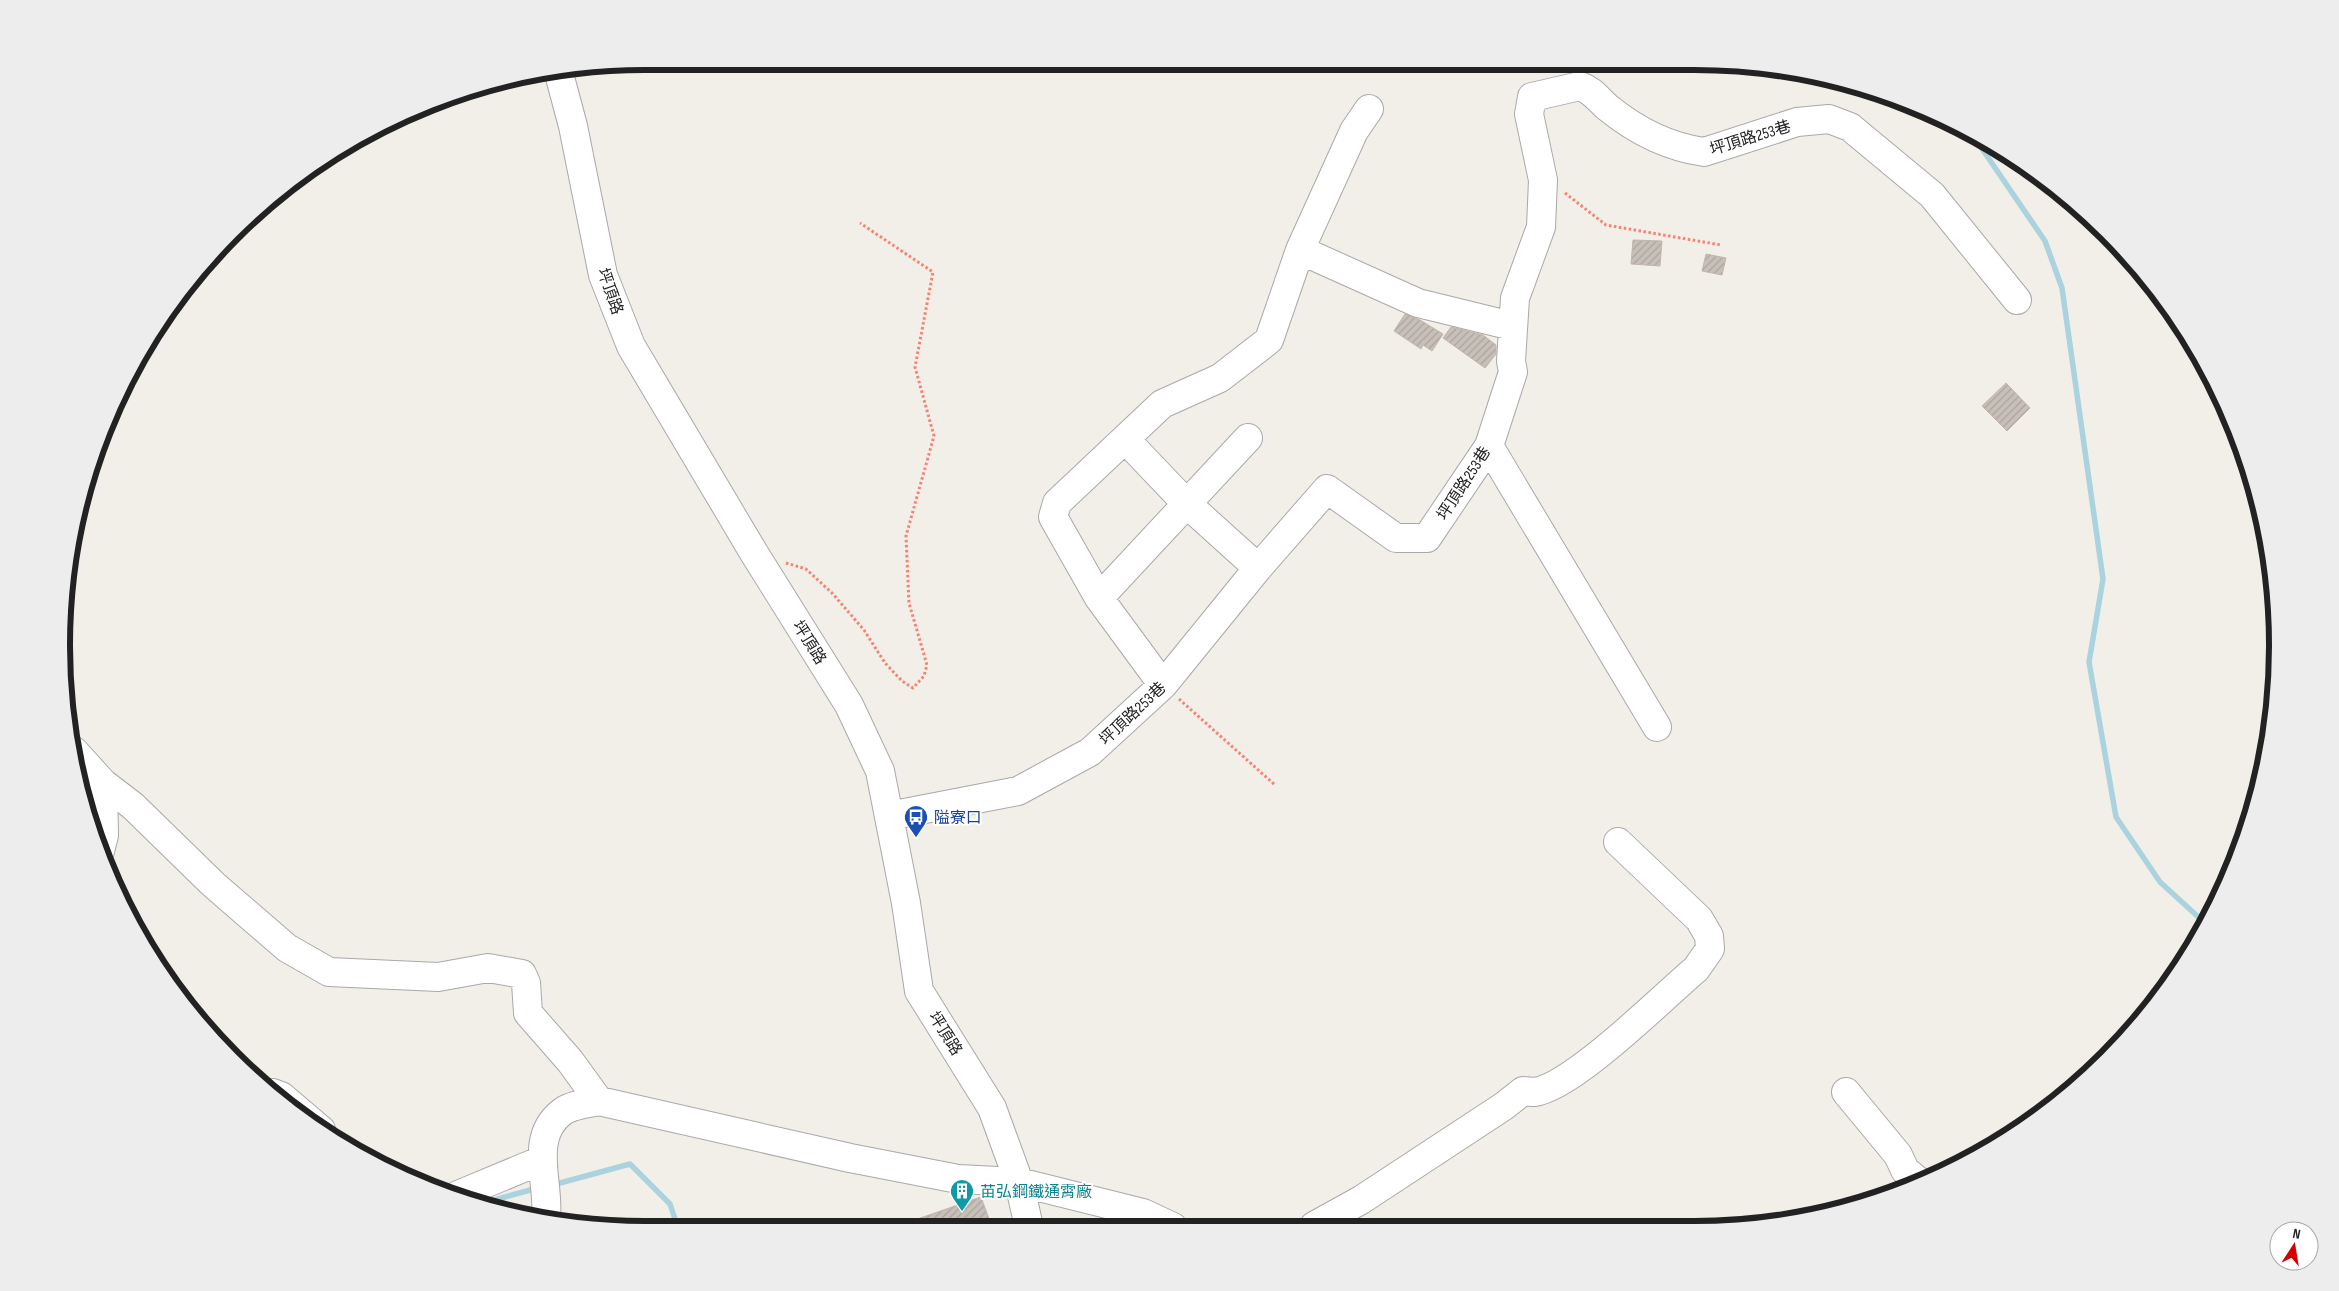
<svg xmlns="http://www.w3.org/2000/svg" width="2339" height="1291" font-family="'Sofia Sans Condensed','Noto Sans TC',sans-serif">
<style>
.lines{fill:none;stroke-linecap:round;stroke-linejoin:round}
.stream{stroke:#aad3df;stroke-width:5.5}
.building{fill:url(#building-hatch);stroke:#c4b6ab}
.minor-casing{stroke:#a9a9a9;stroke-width:30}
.path{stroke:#fa8072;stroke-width:3;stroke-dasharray:2.5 2.5;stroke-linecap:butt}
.minor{stroke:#fff;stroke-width:28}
.labels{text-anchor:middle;stroke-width:4;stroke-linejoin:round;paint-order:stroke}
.street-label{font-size:16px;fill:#222;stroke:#fff}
.transit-label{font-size:16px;fill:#164399;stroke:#fff;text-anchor:start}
.culture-label{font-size:16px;fill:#0d838f;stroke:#fff;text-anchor:start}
.rim{fill:none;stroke:#222;stroke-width:6}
</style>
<defs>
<pattern id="building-hatch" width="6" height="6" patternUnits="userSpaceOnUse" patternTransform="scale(1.25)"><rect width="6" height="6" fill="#c7bfb8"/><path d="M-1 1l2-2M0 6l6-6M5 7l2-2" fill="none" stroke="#aba49e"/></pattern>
</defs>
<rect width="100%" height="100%" fill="#f2efe9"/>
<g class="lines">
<path class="stream" d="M1972 134 2045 241 2062 288 2103 579 2089 662 2116 817 2160 882 2206 924
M560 1183 630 1164 670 1204 678 1228
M480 1204 530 1190"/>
</g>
<path class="building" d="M1633 240 1662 241 1660 266 1631 264Z
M1706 254 1726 258 1722 275 1702 271Z
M1405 314 1420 320 1443 334 1432 351 1423 345 1421 349 1394 331Z
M1451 327 1483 335 1496 345V354L1485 368 1443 338Z
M2006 383 2030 408 2007 431 1982 406Z
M981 1197 992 1227 900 1228V1225Z"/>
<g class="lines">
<g class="minor-casing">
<path id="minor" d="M558 70 573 126 603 275 631 346 754 553 849 705 880 771 906 903 919 991 992 1108 1019 1182 1029 1227
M1369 109 1354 131 1300 250 1418 303 1512 326
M1125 439 1186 503 1258 568
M1489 446 1657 727
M1099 598 1248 438
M1163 685 1099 598 1053 517 1057 503 1162 404 1220 378 1269 340 1300 250
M74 751 103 783 104 835 100 851
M103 783 133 806 214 885 287 948 329 972 438 977 488 968 522 974 526 983 528 1013 570 1061 599 1101
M889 816 1018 791 1090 752 1163 685 1258 568 1327 489 1396 538H1427L1489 446 1513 372 1511 361 1515 298 1541 227 1543 180 1529 114 1532 97 1580 86C1592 90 1598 99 1607 107 1635 130 1669 147 1704 152L1797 122 1829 119 1850 127 1932 195 2017 300
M1846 1092 1898 1155 1905 1170 1918 1181
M273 1093 281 1096 321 1130
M458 1195 542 1160
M546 1218C550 1183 528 1138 562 1112 571 1105 588 1103 599 1101L850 1158 958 1179 1019 1182 1143 1213 1173 1227
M1314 1226 1361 1200 1504 1106 1523 1091C1526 1091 1531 1092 1534 1092 1572 1088 1664 996 1696 969L1710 949 1709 936 1699 919 1618 842"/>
</g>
<path class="path" d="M1546 71 1547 62
M1565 193 1606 225 1721 245
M786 563 806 569 832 593 864 630 885 663 902 681 913 688 924 676 927 665 909 603 906 536 934 436 915 367 933 272 860 223
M1179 699 1275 785"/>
<use href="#minor" class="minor"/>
</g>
<defs>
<g id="bus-pin" transform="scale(1.25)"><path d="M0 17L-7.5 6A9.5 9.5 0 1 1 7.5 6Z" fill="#1a4fb4" stroke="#fff"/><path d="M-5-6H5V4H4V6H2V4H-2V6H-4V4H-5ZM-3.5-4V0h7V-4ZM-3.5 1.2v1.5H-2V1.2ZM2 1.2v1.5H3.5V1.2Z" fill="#fff"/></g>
<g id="building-pin" transform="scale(1.25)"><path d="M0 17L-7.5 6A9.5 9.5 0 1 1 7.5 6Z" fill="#0f9aa8" stroke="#fff"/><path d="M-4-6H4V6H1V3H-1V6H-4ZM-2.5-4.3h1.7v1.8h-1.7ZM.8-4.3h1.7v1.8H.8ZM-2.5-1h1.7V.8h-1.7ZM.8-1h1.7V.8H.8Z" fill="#fff"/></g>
</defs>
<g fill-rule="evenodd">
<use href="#bus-pin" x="916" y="817"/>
<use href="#building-pin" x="962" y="1191"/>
</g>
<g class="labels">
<g class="street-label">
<text transform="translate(1750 137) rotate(-17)" y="6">坪頂路253巷</text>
<text transform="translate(611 291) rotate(71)" y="6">坪頂路</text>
<text transform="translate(1463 483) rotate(-57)" y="6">坪頂路253巷</text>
<text transform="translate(810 642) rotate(58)" y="6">坪頂路</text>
<text transform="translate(1132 713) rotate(-43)" y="6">坪頂路253巷</text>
<text transform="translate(946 1033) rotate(58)" y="6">坪頂路</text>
</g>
<g class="transit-label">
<text x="934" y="823">隘寮口</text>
</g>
<g class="culture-label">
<text x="980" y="1197">苗弘鋼鐵通霄廠</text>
</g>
</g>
<path d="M0 0H2339V1291H0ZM645 70H1694A575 575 0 0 1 2269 645V646A575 575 0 0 1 1694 1221H645A575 575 0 0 1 70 646V645A575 575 0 0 1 645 70Z" fill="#ededed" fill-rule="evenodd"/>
<path class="rim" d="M645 70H1694A575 575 0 0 1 2269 645V646A575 575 0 0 1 1694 1221H645A575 575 0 0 1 70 646V645A575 575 0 0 1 645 70Z"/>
<g transform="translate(2294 1246) rotate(12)"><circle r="24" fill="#ffffff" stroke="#a7a7a7"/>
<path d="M0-4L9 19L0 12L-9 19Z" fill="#d40000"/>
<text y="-8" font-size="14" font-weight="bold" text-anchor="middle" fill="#222222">N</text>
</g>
</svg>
